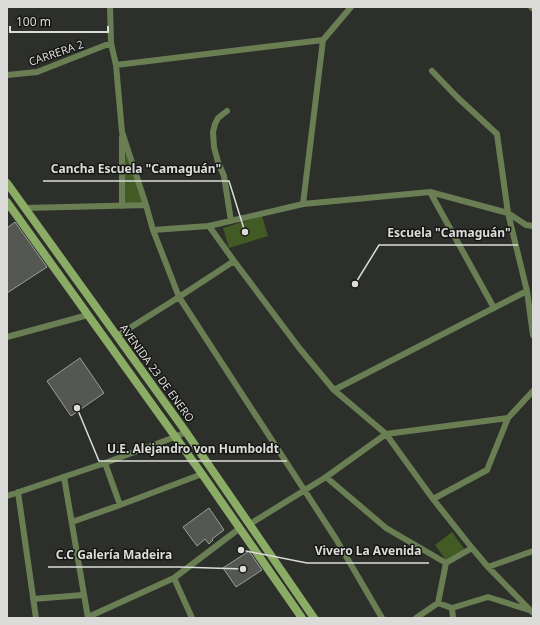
<svg xmlns="http://www.w3.org/2000/svg" width="540" height="625" font-family="'Noto Sans',sans-serif">
<style>
.green{fill:#425a24}
.building{fill:#545752;stroke:#9b9e99}
.lines{fill:none;stroke-linecap:round;stroke-linejoin:round}
.minor{stroke:#697f53;stroke-width:6}
.secondary{stroke:#8aac64;stroke-width:8}
.labels{text-anchor:middle;stroke-width:3;stroke-linejoin:round;paint-order:stroke}
.street-label{font-size:11px;fill:#dbdcd9;stroke:#161715}
.leader{fill:none;stroke:#dbdcd9;stroke-width:1.5}
.callout-dot{fill:#dbdcd9;stroke:#161715;stroke-width:1.5}
.callout-label{font-size:12px;text-anchor:middle;font-weight:bold;fill:#dbdcd9;stroke:#161715;stroke-width:3;stroke-linejoin:round;paint-order:stroke}
</style>
<rect width="100%" height="100%" fill="#2d2f2b"/>
<path class="green" d="M125 146 143 202 124 203Z
M262 216 268 236 229 248 223 228Z
M452 532 465 550 446 560 435 545Z"/>
<path class="building" d="M15 222 47 267 7 293V228Z
M80 358 104 393 71 416 47 381Z
M209 508 224 530 212 539 213 540 209 544 205 539 197 546 183 527Z
M249 551 262 570 236 587 223 568Z"/>
<g class="lines">
<path class="minor" d="M110 7 111 43 116 65 122 132 146 205 153 230 179 297 336 539 382 618
M531 7 533 9
M116 65 323 40
M432 71 457 97 497 134 508 213 527 291 533 335
M7 75 37 72 111 43
M227 111 218 118 215 124 213 132 214 147 218 162 224 176 231 221
M430 192 494 308
M303 204 323 40 351 7
M122 206V137
M25 208 146 205
M209 226 234 261 300 349 334 390 386 434 433 499 472 548 488 567 533 613
M153 230 209 226 303 204 430 192 508 213 526 225 533 226
M117 336 179 297 234 261
M7 337 88 315
M334 390 527 291
M105 463 120 505
M64 477 88 618
M326 477 386 528 446 563
M18 492 36 618
M7 496 105 463 175 437 186 432
M433 499 487 470 508 418
M72 522 120 505 202 474
M250 524 326 477 386 434 508 418 533 391
M488 567 533 551
M174 578 192 618
M33 599 83 595
M438 603 446 563 472 548
M452 608 453 618
M88 617 174 578 240 528
M416 618 438 603 452 608 488 597 529 610"/>
<path class="secondary" d="M7 183 186 432 314 618
M7 202 202 474 302 618"/>
</g>
<g class="labels">
<g class="street-label">
<text transform="translate(56 53) rotate(-19)" y="4">CARRERA 2</text>
<text transform="translate(157 373) rotate(54)" y="4">AVENIDA 23 DE ENERO</text>
</g>
</g>
<path class="leader" d="M245 232L229 181H43M355 284L379 245H518M77 408L99 461H287M241 550L307 563H429M243 569L180 567H48"/>
<g class="callout-dot">
<circle cx="245" cy="232" r="4"/>
<circle cx="355" cy="284" r="4"/>
<circle cx="77" cy="408" r="4"/>
<circle cx="241" cy="550" r="4"/>
<circle cx="243" cy="569" r="4"/>
</g>
<g class="callout-label">
<text x="136" y="173">Cancha Escuela "Camaguán"</text>
<text x="449" y="237">Escuela "Camaguán"</text>
<text x="193" y="453">U.E. Alejandro von Humboldt</text>
<text x="368" y="555">Vivero La Avenida</text>
<text x="114" y="559">C.C Galería Madeira</text>
</g>
<rect width="540" height="625" fill="none" stroke="#dbdcd9" stroke-width="16"/>
<path d="M10 26v6h98v-6" fill="none" stroke="#dbdcd9" stroke-width="2"/>
<text x="16" y="26" font-size="12" fill="#dbdcd9" stroke="#161715" stroke-width="3" paint-order="stroke">100 m</text>
</svg>
